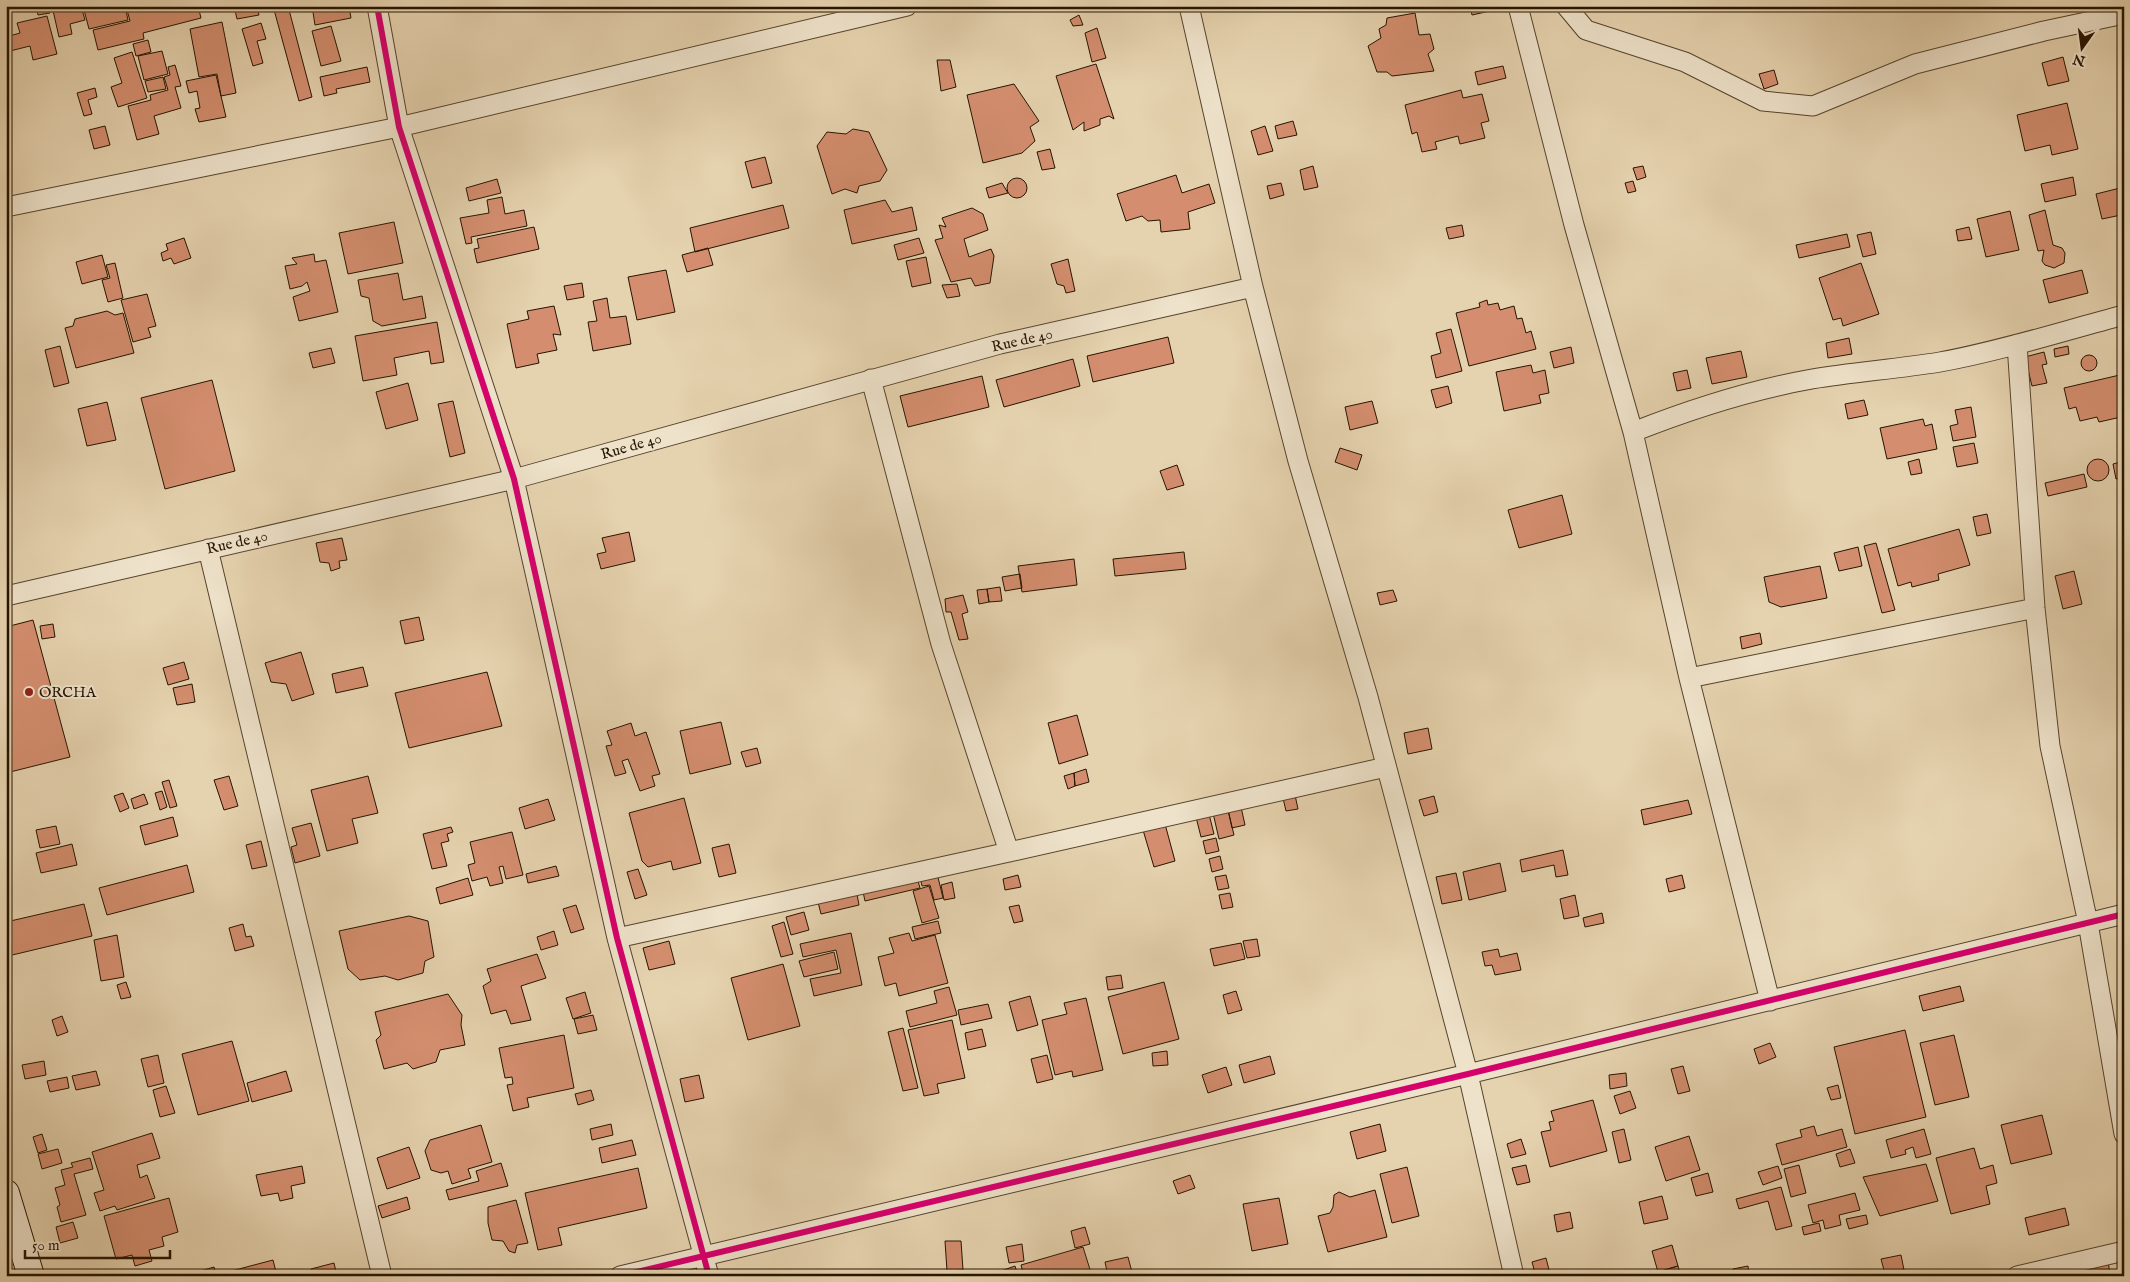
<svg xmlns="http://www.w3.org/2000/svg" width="2130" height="1282" font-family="'IM FELL English',serif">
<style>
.building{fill:#d48e6f;stroke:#261400}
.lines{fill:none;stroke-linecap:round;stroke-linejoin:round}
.street-casing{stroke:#56442c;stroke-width:21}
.secondary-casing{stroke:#261400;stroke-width:28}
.street{stroke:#eee2ca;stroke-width:19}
.secondary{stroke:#eee2ca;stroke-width:26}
.cycleway-casing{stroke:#eee2ca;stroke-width:9}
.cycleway{stroke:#d6006c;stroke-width:6}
.poi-dot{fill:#8f2418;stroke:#eee2ca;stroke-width:2}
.labels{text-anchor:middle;stroke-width:4;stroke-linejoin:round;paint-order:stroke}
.street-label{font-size:15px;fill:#261400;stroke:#eee2ca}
.poi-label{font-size:15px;fill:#261400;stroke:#eee2ca;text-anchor:start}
</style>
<rect width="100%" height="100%" fill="#e5d2ae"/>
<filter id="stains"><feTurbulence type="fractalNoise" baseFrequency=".004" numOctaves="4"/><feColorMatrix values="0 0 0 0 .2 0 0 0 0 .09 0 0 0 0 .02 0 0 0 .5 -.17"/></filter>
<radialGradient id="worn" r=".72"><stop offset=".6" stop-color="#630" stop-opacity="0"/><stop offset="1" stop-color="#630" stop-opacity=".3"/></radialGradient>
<path class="building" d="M36 6H48L50 13 38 15Z
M52 6H81L85 20 70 24 72 34 59 37Z
M83 6H125L128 20 89 29Z
M126 6H198L201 18 143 33 144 39 98 50 93 30 130 21Z
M234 6H259L257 7 259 15 237 19Z
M273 6H288L312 97 299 101Z
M312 6H349L351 18 315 25Z
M1470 6H1489L1490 11 1472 15Z
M1415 13 1419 35 1430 34 1434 49 1428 54 1434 71 1392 76 1387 72H1377L1368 46 1381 38 1379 29 1386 25 1387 18Z
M1079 15 1083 25 1073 26 1070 20Z
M47 16 57 54 33 60 30 46 6 52V37L20 33 17 23Z
M222 22 236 93 221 96 217 74 199 77 190 29Z
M261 23 266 39 257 41 263 63 253 66 242 29Z
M331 26 341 61 321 66 312 31Z
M1097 28 1106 58 1092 62 1085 33Z
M148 40 151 52 136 56 133 44Z
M162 51 168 74 144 80 138 56Z
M132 52 147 98 118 107 111 87 122 83 114 58Z
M2063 57 2069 81 2048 86 2042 63Z
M937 60H950L956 87 941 91Z
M1096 64 1114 119 1109 116 1100 119V125L1084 131V122L1073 130 1056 76Z
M175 65 181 86 175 87 181 108 154 116 159 134 137 140 128 106 151 100 150 95 168 90 164 77 170 75 168 67Z
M1503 66 1506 78 1478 85 1475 72Z
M367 67 370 82 336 89 337 93 324 96 320 77Z
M1774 70 1778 84 1764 89 1759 74Z
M216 75 226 117 199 122 195 109 200 108 197 91 189 93 186 81Z
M163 77 166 89 148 92 145 81Z
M1014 84 1039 121 1030 127 1035 141 1022 153 983 163 967 95Z
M95 88 97 97 88 100 92 114 84 116 77 93Z
M1461 90 1463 98 1482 94 1489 121 1481 123 1485 138 1460 144 1458 136 1435 142 1437 149 1422 152 1417 132 1412 134 1405 105Z
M2067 103 2078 149 2052 155 2050 145 2025 151 2017 115Z
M1293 121 1297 135 1278 139 1275 126Z
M105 126 110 145 94 149 89 130Z
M1265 126 1273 151 1258 155 1251 131Z
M853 129 869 132 887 170 880 181 859 186 857 193 845 189 832 194 817 146 827 132 846 134Z
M1050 149 1055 168 1042 170 1037 152Z
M765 157 772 183 752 188 745 162Z
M1313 166 1318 187 1304 190 1300 170Z
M1643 166 1646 177 1637 180 1633 168Z
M1176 175 1182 193 1209 184 1215 203 1188 212 1190 229 1161 232 1160 220 1148 221 1142 216 1126 221 1117 194Z
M2073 177 2076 195 2045 202 2041 184Z
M1007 188a10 10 0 1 1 20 0a10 10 0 1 1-20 0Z
M497 179 501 193 469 201 466 188Z
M1633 181 1636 191 1628 193 1625 183Z
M1002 183 1008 193 989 198 986 188Z
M1281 183 1284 195 1270 199 1267 186Z
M2124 187V225L2121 215 2102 219 2096 194Z
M502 197 505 214 524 210 527 226 471 237 472 243 466 244 460 218 489 213 487 200Z
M885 200 892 212 912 207 917 230 852 244 844 210Z
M783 205 789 228 695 252 690 228Z
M972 208 983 214 988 230 964 239 969 257 991 249 994 256 990 283 975 286 971 278 951 282 935 240 943 238 939 225 946 227 942 218Z
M2045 210 2053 245 2062 248 2065 253 2064 263 2054 268 2045 265 2042 261 2044 250 2038 251 2029 215Z
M2010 211 2019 250 1986 257 1977 219Z
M394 222 403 263 348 274 339 233Z
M1462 225 1464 236 1449 239 1446 228Z
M534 227 539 249 477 263 474 249 479 248 477 239Z
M1969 227 1972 239 1958 241 1956 230Z
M1871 232 1876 254 1863 257 1857 235Z
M1847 234 1850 247 1799 258 1796 245Z
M184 238 191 258 174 264 171 258 163 261 161 253 168 250 166 244Z
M919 238 924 253 898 260 894 245Z
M708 248 713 265 687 272 682 255Z
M314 254 315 262 326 260 338 312 299 321 293 297 310 291 307 282 302 286 290 289 285 266 297 264 292 258Z
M102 255 108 277 82 284 76 262Z
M926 257 931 283 912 287 906 261Z
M1068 259 1075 291 1066 293 1064 286 1057 284 1051 264Z
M115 263 123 298 108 302 102 280 110 278 106 265Z
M1861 263 1879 314 1843 326 1841 318 1833 320 1819 278Z
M666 270 675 312 637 320 628 277Z
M2082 270 2088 293 2049 303 2043 280Z
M398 273 403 300 422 296 426 318 382 326 373 321 369 298 361 296 358 280Z
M582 283 584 297 567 300 564 286Z
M957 284 960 296 947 298 942 285Z
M147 294 156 326 148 328 151 337 133 342 121 300Z
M607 298 610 318 626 316 631 344 593 351 588 322 597 321 593 301Z
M1487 300 1488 305 1498 303 1500 310 1514 306 1517 319 1522 318 1526 333 1531 331 1536 349 1469 366 1456 313 1480 307 1479 303Z
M554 306 561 335 553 334 557 350 537 354 539 363 516 368 507 324 529 319 527 311Z
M107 311 115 315 123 313 134 353 76 368 65 328 73 326 75 319Z
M437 322 444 362 431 364 429 351 394 358 397 375 363 381 355 336Z
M1451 329 1462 371 1436 378 1431 356 1441 353 1436 333Z
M1168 337 1174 363 1093 382 1087 356Z
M1849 338 1852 354 1828 358 1826 343Z
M60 346 69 383 54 387 45 350Z
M2068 346 2069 354 2055 357 2054 349Z
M1571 347 1574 363 1554 368 1550 352Z
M331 348 335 363 313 368 309 353Z
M1741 351 1747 377 1712 384 1706 358Z
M2044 352 2047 364 2042 365 2047 383 2032 386 2025 357Z
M2081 363a8 8 0 1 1 16 0a8 8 0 1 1-16 0Z
M1073 359 1080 386 1004 407 996 380Z
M1531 365 1533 373 1545 370 1549 393 1539 395 1541 403 1504 411 1496 372Z
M1687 370 1691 388 1677 391 1673 373Z
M2124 374V423L2121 417 2099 422 2097 417 2080 421 2076 407 2069 409 2064 388Z
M982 376 989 407 908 427 900 396Z
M212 380 235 471 165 489 141 398Z
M408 383 418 420 386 429 376 392Z
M1448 386 1452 403 1436 408 1431 390Z
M1864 400 1868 415 1848 419 1845 404Z
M453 401 465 453 450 457 438 404Z
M1372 401 1378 423 1350 430 1345 407Z
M107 402 116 440 87 446 78 409Z
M1971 407 1976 437 1953 441 1950 426 1958 424 1955 410Z
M1923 419 1925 426 1932 424 1937 449 1887 459 1880 428Z
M1974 443 1978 463 1957 467 1953 447Z
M1340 448 1362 455 1357 470 1335 462Z
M2087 470a11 11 0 1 1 22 0a11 11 0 1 1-22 0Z
M1919 459 1922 473 1911 475 1908 462Z
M2124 461V477L2116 479 2113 464Z
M1177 465 1184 485 1167 490 1160 471Z
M2084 474 2087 487 2048 496 2045 483Z
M1562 495 1572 534 1519 548 1508 510Z
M1987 514 1991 533 1977 536 1973 517Z
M1959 529 1970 565 1938 574 1939 580 1912 587 1911 582 1898 586 1888 549Z
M629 532 635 561 601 569 597 554 606 552 602 538Z
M342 538 347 560 339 561 340 568 331 571 329 563 320 562 316 543Z
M1876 543 1895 610 1882 613 1864 546Z
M1858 547 1862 566 1839 571 1834 553Z
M1184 552 1186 569 1115 576 1113 559Z
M1074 559 1077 585 1022 592 1018 566Z
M2124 560V601L2123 602 2119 579 2123 578 2120 561Z
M1820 566 1827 598 1781 607 1769 602 1764 577Z
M2074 571 2082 604 2063 609 2055 576Z
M1020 574 1022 588 1005 591 1002 577Z
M1000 587 1002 601 989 602 987 589Z
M987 589 989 602 979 604 977 590Z
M1393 590 1397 601 1380 605 1377 593Z
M963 595 968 612 962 614 968 639 959 640 951 612H946L945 599Z
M419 617 424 640 405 644 400 621Z
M33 620 70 757 6 773V627Z
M53 624 55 637 42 639 40 626Z
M1760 633 1762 644 1742 649 1740 637Z
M301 652 314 694 292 701 286 684 271 682 265 663Z
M184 662 189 679 168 685 163 668Z
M363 667 368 686 336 693 332 674Z
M487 672 502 726 409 748 395 693Z
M192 684 195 702 177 705 173 688Z
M1077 715 1088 755 1059 764 1048 723Z
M721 722 731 764 690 774 680 731Z
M631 723 635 736 646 732 660 774 652 776 655 786 640 791 628 759 622 761 626 773 615 776 606 746 612 745 607 731Z
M1428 728 1432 749 1408 754 1404 733Z
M757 748 761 763 746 767 741 752Z
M1086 769 1089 782 1075 786 1074 773Z
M1074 773 1075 786 1068 789 1064 776Z
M229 776 238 806 224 810 214 780Z
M368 776 378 813 352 819 358 843 327 851 311 790Z
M169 780 177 806 170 808 162 782Z
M162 791 167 807 160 810 155 793Z
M123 793 129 808 120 812 114 796Z
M144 794 148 804 134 809 131 799Z
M1295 795 1298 809 1286 811 1283 798Z
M1434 796 1438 812 1424 816 1419 800Z
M684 798 701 863 673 870 671 861 648 867 642 861 629 813Z
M548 799 555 820 525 829 519 808Z
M1688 800 1692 814 1644 825 1641 810Z
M1241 807 1245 825 1232 828 1228 810Z
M1228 810 1234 835 1219 839 1213 813Z
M1209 814 1214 834 1201 837 1196 817Z
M173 817 178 836 145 845 140 826Z
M311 823 320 856 295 863 291 847 297 845 292 828Z
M1165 824 1175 861 1154 867 1143 830Z
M56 826 60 844 40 848 36 830Z
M451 827 453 832 447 834 449 841 441 843 447 866 432 869 423 834Z
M512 832 523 875 506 879 503 866 499 867 503 883 490 886 487 877 472 881 468 865 475 863 470 842Z
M1216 838 1219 851 1206 854 1203 841Z
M261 841 267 866 252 869 246 845Z
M72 844 77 865 41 873 36 853Z
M729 844 736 873 719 877 712 848Z
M1563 850 1568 875 1556 877 1554 865 1522 872 1520 860Z
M1220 856 1223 869 1212 872 1209 859Z
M1500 863 1506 891 1469 900 1463 872Z
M187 865 194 892 107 915 99 888Z
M556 866 559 876 528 883 526 874Z
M638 869 647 895 635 899 627 872Z
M936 869 943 898 934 900 930 885 922 886 919 873Z
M1456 873 1462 900 1442 904 1436 877Z
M916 874 920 888 865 901 862 887Z
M1018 875 1021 887 1005 890 1003 879Z
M1226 875 1229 888 1218 890 1215 877Z
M1682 875 1685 888 1669 892 1666 879Z
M468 878 473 895 440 904 436 888Z
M952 882 955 898 944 900 941 885Z
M929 886 939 918 922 923 913 891Z
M856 889 859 905 821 914 817 898Z
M1230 893 1233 907 1222 909 1219 895Z
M1575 895 1579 916 1564 919 1560 899Z
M84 904 92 936 8 956 6 922Z
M576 905 584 929 571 933 563 909Z
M1019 905 1023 921 1014 923 1009 907Z
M804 912 809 930 791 935 786 917Z
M1602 913 1604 923 1585 927 1583 918Z
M409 916 428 921 434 957 425 961 423 973 398 980 385 976 360 980 348 969 339 931Z
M938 921 941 933 915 939 912 927Z
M784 922 793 954 781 957 772 926Z
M243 924 246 937 251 936 254 946 235 951 229 928Z
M554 931 558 945 541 950 537 937Z
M851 933 862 985 814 996 810 979 841 973 836 950 803 957 800 944Z
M909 933 912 941 935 935 948 983 899 996 896 983 885 986 878 957 894 953 889 938Z
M117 935 124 977 101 981 94 940Z
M1257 939 1260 956 1247 958 1243 941Z
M669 941 675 964 649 970 643 948Z
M1241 943 1245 959 1214 966 1210 949Z
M1498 949 1500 957 1517 953 1521 970 1495 975 1492 965 1485 966 1482 952Z
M834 952 838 969 804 977 799 961Z
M537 954 546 978 521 986 531 1020 511 1024 506 1010 491 1014 483 986 491 981 487 969Z
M783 964 800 1026 748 1040 731 978Z
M1121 975 1123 988 1108 990 1106 977Z
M126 982 131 997 121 999 117 985Z
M1164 982 1179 1039 1123 1054 1108 997Z
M1960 986 1964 1001 1923 1011 1919 996Z
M949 987 957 1015 910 1027 906 1011 937 1003 934 991Z
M1236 991 1242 1010 1228 1014 1223 995Z
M585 992 591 1013 573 1019 566 998Z
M448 994 462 1015 461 1025 465 1045 440 1050 436 1062 413 1069 407 1063 384 1069 376 1040 381 1035 375 1012Z
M1030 996 1038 1025 1017 1031 1009 1002Z
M1086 998 1103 1070 1073 1077 1072 1071 1055 1075 1042 1020 1067 1014 1064 1003Z
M988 1004 992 1018 961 1025 958 1010Z
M593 1015 597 1030 578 1034 574 1019Z
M62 1016 68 1032 57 1036 52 1020Z
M952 1020 965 1078 937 1084 939 1093 924 1096 908 1030Z
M903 1028 918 1088 903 1091 888 1032Z
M982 1029 986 1046 968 1050 965 1033Z
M1905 1030 1926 1117 1855 1134 1834 1047Z
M564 1035 574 1088 527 1098 529 1107 513 1111 507 1085 513 1084 512 1077 505 1078 499 1048Z
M1954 1035 1969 1097 1935 1105 1920 1043Z
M232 1041 249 1101 198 1115 182 1054Z
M1770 1043 1776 1057 1759 1064 1754 1049Z
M1167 1051 1168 1065 1153 1066 1152 1053Z
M158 1055 164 1083 148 1087 141 1059Z
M1047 1055 1053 1079 1037 1083 1031 1059Z
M1270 1056 1275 1074 1244 1083 1239 1065Z
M44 1061 46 1075 25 1079 22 1065Z
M1683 1066 1690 1091 1678 1094 1671 1069Z
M1226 1067 1232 1085 1208 1093 1202 1075Z
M96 1071 100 1085 76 1090 72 1076Z
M286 1071 292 1091 252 1102 247 1083Z
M1626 1073 1627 1086 1610 1089 1609 1075Z
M699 1075 704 1098 685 1102 680 1079Z
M67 1077 69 1088 50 1092 47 1081Z
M1838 1085 1841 1098 1831 1100 1827 1088Z
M166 1086 175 1113 160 1117 153 1090Z
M591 1090 594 1100 578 1105 575 1094Z
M1630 1091 1636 1108 1620 1114 1614 1096Z
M1593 1100 1607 1151 1550 1167 1541 1132 1551 1130 1549 1122 1554 1121 1551 1111Z
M2042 1115 2052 1154 2011 1164 2001 1125Z
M611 1124 613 1135 592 1140 590 1129Z
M1380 1124 1386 1151 1357 1159 1350 1132Z
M481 1125 492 1162 468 1169 471 1178 452 1184 448 1171 441 1173 431 1170 425 1151 430 1140Z
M1814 1126 1817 1136 1842 1129 1847 1147 1782 1165 1776 1144 1802 1137 1800 1130Z
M1624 1129 1631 1160 1619 1163 1612 1132Z
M1924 1129 1931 1154 1916 1158 1913 1147 1905 1150 1906 1154 1891 1158 1886 1140Z
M152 1133 160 1158 137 1165 140 1178 147 1175 155 1198 117 1210 115 1206 100 1211 94 1193 104 1190 92 1152Z
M42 1134 47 1150 38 1153 33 1137Z
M1689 1136 1700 1170 1666 1181 1655 1147Z
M1521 1139 1526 1154 1511 1158 1507 1144Z
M632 1140 636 1155 602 1163 599 1148Z
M409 1147 420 1178 387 1189 377 1158Z
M1974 1148 1980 1169 1993 1165 1997 1183 1986 1186 1990 1204 1951 1214 1936 1158Z
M58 1149 62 1163 42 1169 38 1154Z
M1850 1149 1855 1163 1840 1167 1836 1154Z
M90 1158 93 1169 74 1174 86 1215 61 1222 57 1207 60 1205 55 1188 65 1185 61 1170 73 1167 71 1163Z
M501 1163 508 1186 449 1200 446 1190 479 1181 476 1171Z
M1926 1164 1938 1201 1880 1216 1863 1177Z
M1526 1165 1530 1182 1517 1185 1512 1168Z
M1799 1165 1806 1193 1791 1197 1784 1169Z
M302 1166 305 1183 291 1186 293 1198 280 1201 278 1193 261 1196 256 1175Z
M1778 1166 1782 1178 1763 1185 1758 1172Z
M1407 1167 1419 1216 1392 1223 1380 1174Z
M638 1168 647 1208 558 1228 562 1245 538 1250 525 1193Z
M1708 1173 1713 1192 1696 1196 1691 1178Z
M1190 1175 1195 1188 1178 1194 1173 1181Z
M1781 1187 1792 1226 1776 1230 1768 1201 1739 1209 1736 1199Z
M1375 1190 1387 1237 1328 1252 1318 1216 1330 1213 1333 1207 1334 1195 1339 1192 1350 1197Z
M1855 1193 1860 1210 1839 1215 1841 1225 1825 1229 1823 1220 1813 1223 1808 1205Z
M1662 1196 1668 1219 1644 1224 1639 1202Z
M407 1197 410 1209 382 1218 378 1206Z
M169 1198 178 1232 162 1237 164 1246 149 1250 152 1261 135 1266 132 1255 116 1259 104 1216Z
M1279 1198 1288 1244 1252 1251 1243 1204Z
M516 1200 528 1243 517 1245 515 1253 509 1251 503 1241 492 1240 488 1223V1207Z
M2065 1208 2069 1225 2029 1235 2025 1218Z
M1570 1212 1573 1228 1557 1232 1554 1215Z
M1866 1215 1868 1224 1849 1229 1846 1219Z
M73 1222 78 1238 60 1243 56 1227Z
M1819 1223 1821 1231 1804 1235 1802 1227Z
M1085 1227 1090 1244 1075 1248 1071 1231Z
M945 1241H961L963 1270 947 1271Z
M1022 1244 1024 1261 1009 1263 1006 1247Z
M1672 1245 1678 1266 1658 1272 1652 1251Z
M1083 1247 1092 1276H1024L1021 1265Z
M1901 1255 1904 1270 1885 1274 1881 1259Z
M1128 1257 1133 1276H1108L1105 1262Z
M1546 1258 1549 1270 1535 1273 1532 1262Z
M273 1260 277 1276H221L220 1274Z
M2108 1261 2110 1274 2092 1276 2089 1266Z
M334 1263 337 1276H313L311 1269Z
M1015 1266 1018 1276H987Z
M1678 1266 1681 1276H1665L1664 1270Z
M1748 1266 1749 1276H1734L1733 1269Z
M2089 1266 2092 1276H2081L2079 1269Z
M214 1267 217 1276H198L197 1272Z"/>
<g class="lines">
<g class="street-casing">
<path id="street" d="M377 6 399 127 514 479 617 938 709 1276
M1189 6 1253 287 1298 461 1368 697 1468 1074 1514 1276
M1518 6 1574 225 1633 432 1689 678 1770 1001
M1566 6 1586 30 1685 62 1763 101 1813 106 1915 64 2044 31 2124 14
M6 207 399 127 907 6
M2017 344 2035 608 2050 746 2088 923 2124 1134
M871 379 941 644 1009 852
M1633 432C1691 409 1750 390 1812 379 1854 372 1897 369 1940 362 2001 351 2063 331 2124 315
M208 549 382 1276
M6 596 514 479 1000 344 1253 287
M1689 678 2035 608
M617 938 1009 852 1386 767
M620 1276 1468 1074 2124 914
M2017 1276 2124 1251"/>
</g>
<g class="secondary-casing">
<path id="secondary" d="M6 1193 31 1276"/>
</g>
<use href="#street" class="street"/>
<use href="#secondary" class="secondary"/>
<g class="cycleway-casing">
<path id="cycleway" d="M377 6 399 127 514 479 617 938 709 1276
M620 1276 1468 1074 2124 914"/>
</g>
<use href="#cycleway" class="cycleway"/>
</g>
<circle class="poi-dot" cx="29" cy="692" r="5"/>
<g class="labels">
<g class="street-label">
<text transform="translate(1022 340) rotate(-13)" y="5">Rue de 40</text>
<text transform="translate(631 446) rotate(-16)" y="5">Rue de 40</text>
<text transform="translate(237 542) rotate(-13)" y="5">Rue de 40</text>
</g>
<g class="poi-label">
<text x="39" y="697">ORCHA</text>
</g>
</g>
<rect width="2130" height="1282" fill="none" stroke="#e5d2ae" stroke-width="25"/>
<rect x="8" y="8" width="2115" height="1267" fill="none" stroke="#261400" stroke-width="2.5"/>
<rect x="12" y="12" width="2105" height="1257" fill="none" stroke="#261400"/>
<g transform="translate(2082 48) rotate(194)" stroke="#eee2ca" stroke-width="4" paint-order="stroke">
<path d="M0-4L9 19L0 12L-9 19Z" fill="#261400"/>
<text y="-8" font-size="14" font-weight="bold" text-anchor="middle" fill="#261400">N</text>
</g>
<path d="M25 1250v8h145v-8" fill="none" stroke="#261400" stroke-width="2.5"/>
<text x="32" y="1250" font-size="15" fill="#261400" stroke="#eee2ca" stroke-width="4" paint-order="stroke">50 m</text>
<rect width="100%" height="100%" filter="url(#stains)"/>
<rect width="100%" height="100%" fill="url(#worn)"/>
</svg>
